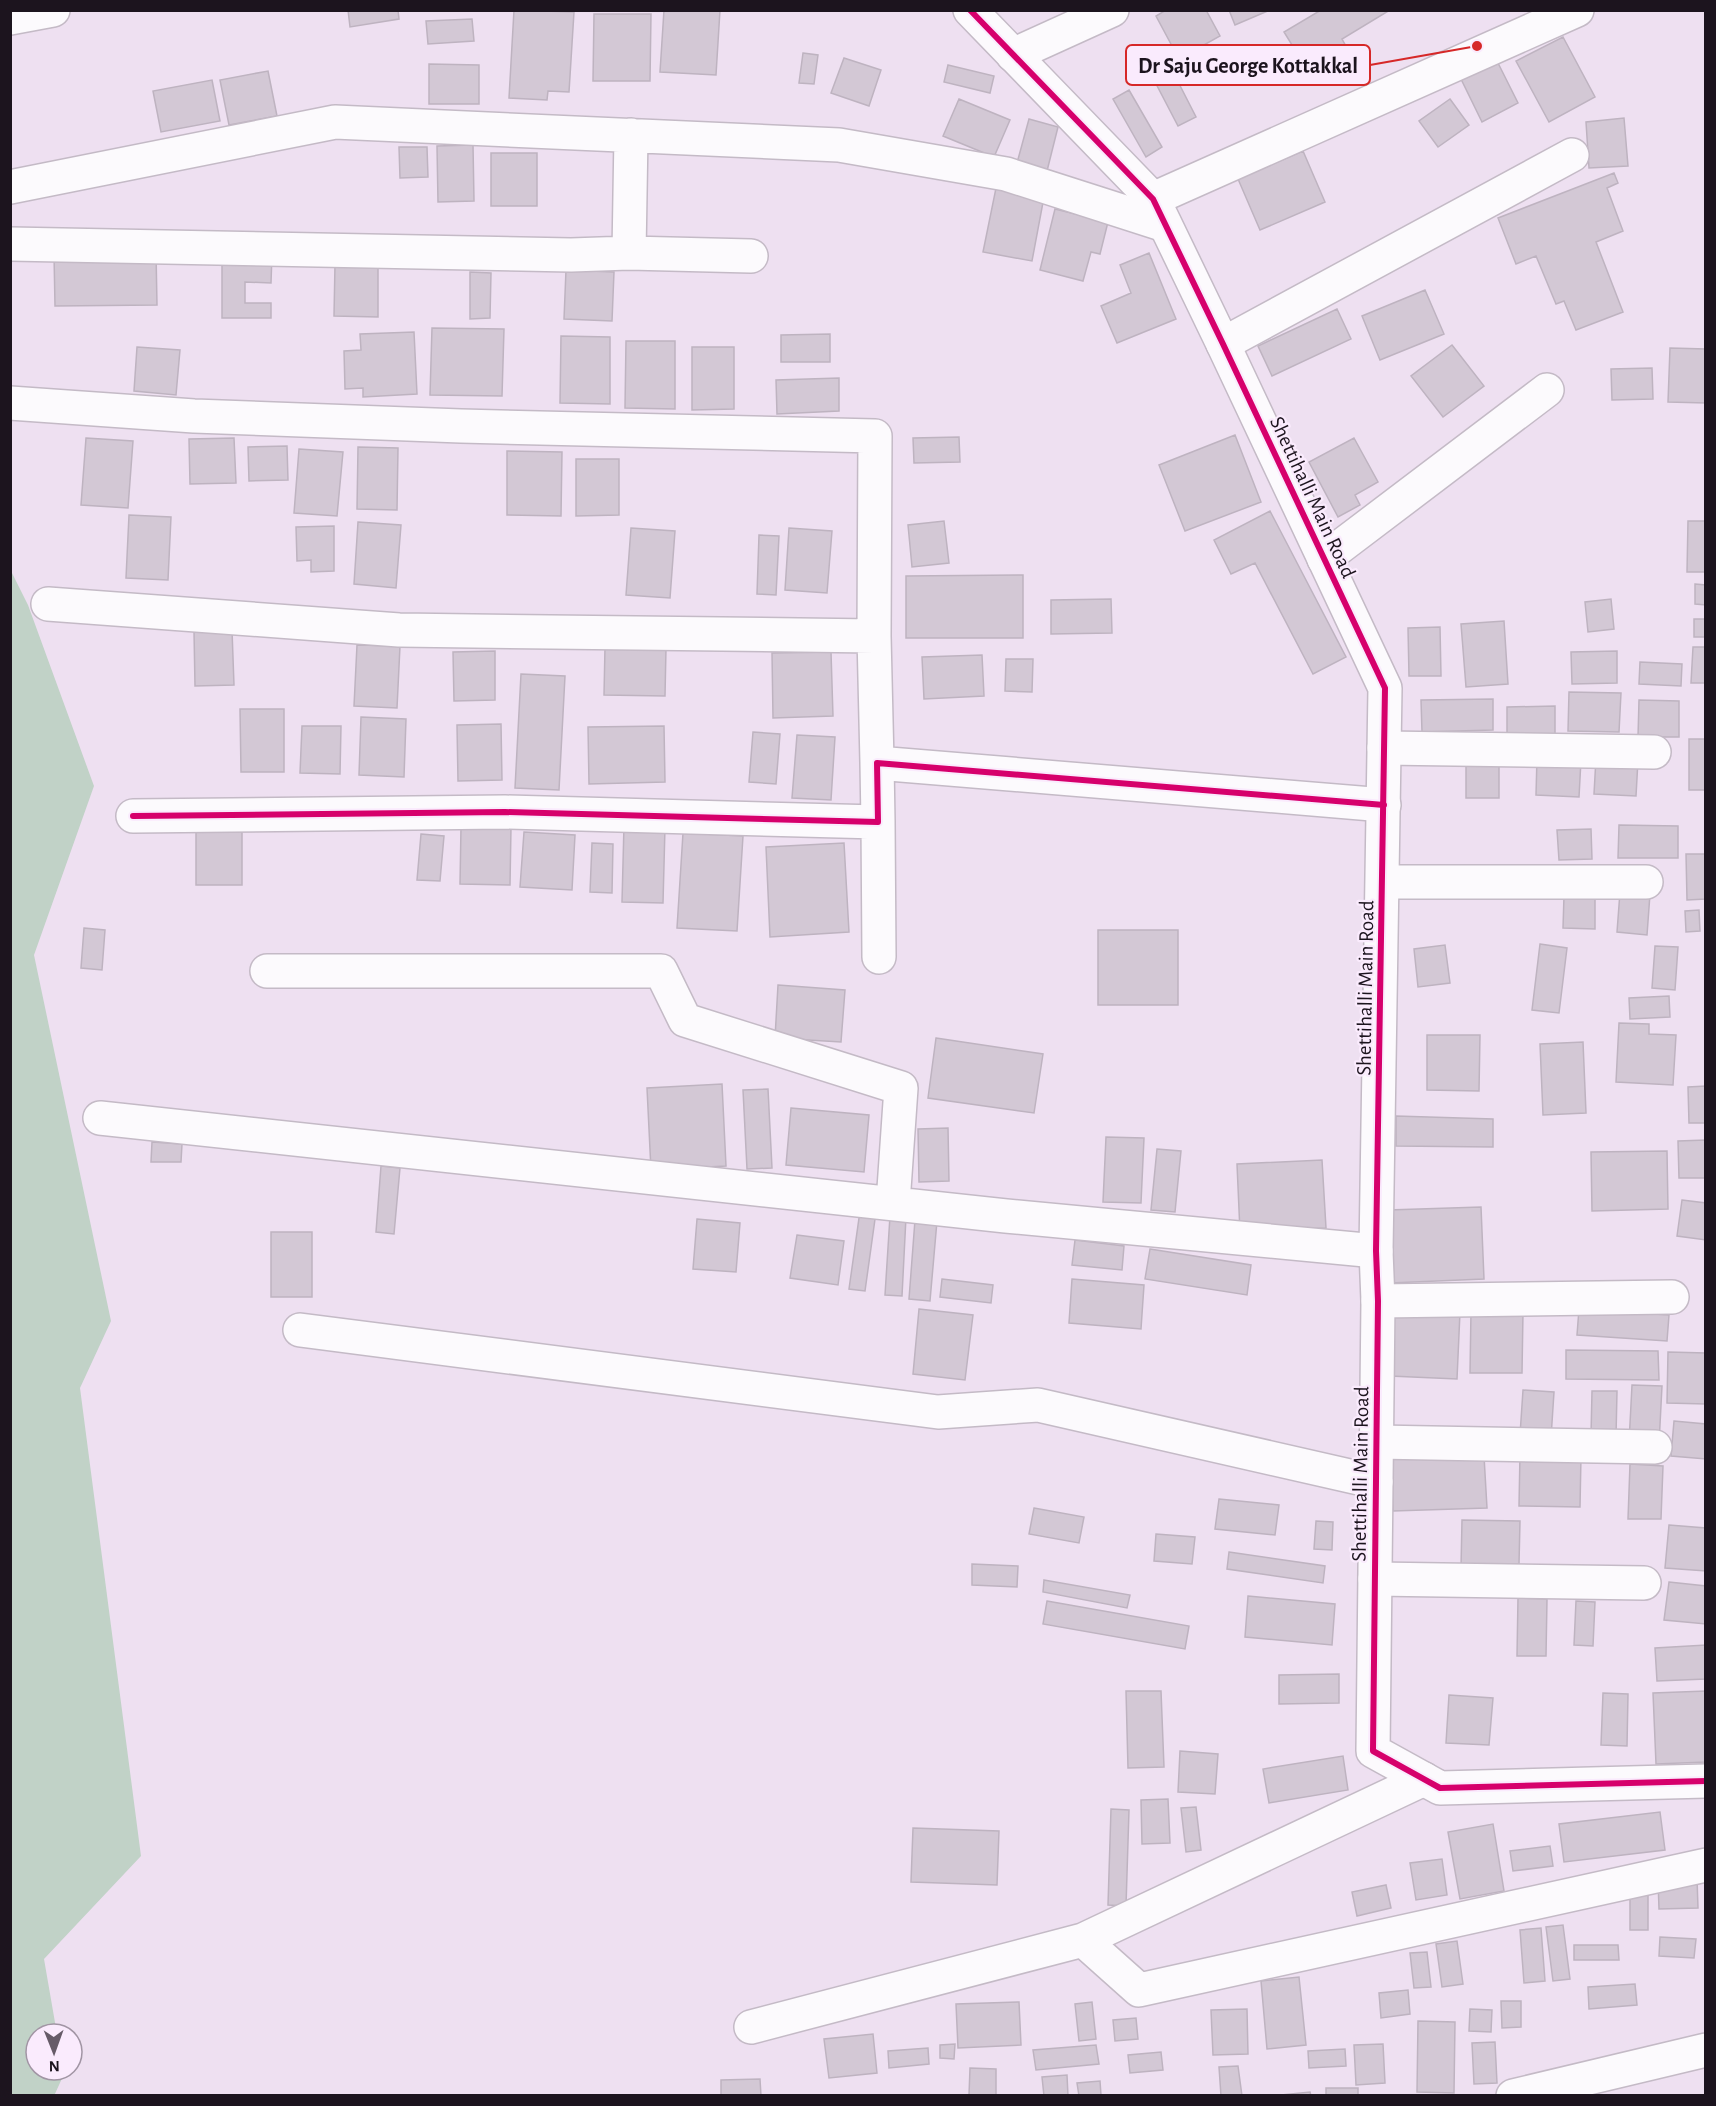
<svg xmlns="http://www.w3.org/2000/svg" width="1716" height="2106" font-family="'Alegreya Sans',sans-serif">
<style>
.green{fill:#c1d2c7}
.building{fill:#d3c8d5;stroke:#beb3c0;stroke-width:1.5}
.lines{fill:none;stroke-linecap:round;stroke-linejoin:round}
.minor-casing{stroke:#c4bac6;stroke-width:36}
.tertiary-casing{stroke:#c4bac6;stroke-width:36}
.minor{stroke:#fcfafd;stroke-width:33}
.tertiary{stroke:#fcfafd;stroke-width:33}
.cycleway-casing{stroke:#faebfd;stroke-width:10}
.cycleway{stroke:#d6006c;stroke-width:6}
.labels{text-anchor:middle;stroke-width:4.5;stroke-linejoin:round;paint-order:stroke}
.street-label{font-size:21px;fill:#1c141e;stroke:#faebfd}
.leader{fill:none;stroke:#d62828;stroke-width:2}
.callout-dot{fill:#d62828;stroke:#faebfd;stroke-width:2}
.callout{fill:#faebfd;stroke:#d62828;stroke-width:2}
.callout-label{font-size:22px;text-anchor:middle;font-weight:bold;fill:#1c141e}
</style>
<rect width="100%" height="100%" fill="#eee0f1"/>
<path class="green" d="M11 571 28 605 94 786 34 955 111 1321 80 1388 141 1856 44 1959 57 2034H36V2070H63L64 2074 54 2096 10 2095Z"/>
<path class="building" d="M348 10H398L399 19 350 27Z
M514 10 574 12 569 92 548 91 547 100 509 98Z
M664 10H720L716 75 660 72Z
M1166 10H1206L1220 36 1179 59 1156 16Z
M1229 10H1270L1235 25Z
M1321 10H1390L1342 39 1347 48 1308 71 1284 32Z
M594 14H651L650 81H593Z
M472 19 474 41 428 44 426 21Z
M1563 37 1595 97 1549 122 1516 61Z
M803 53 818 55 814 84 799 83Z
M844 58 881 70 869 106 831 93Z
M1497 61 1518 103 1482 122 1461 79Z
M429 64 479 65V104H429Z
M948 65 994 76 990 93 944 82Z
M1171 68 1196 117 1178 126 1153 78Z
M268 71 277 116 229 125 220 80Z
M212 80 220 121 161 132 153 91Z
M1129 90 1162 147 1146 157 1113 99Z
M959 99 1010 120 994 157 943 136Z
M1450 99 1469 125 1438 147 1419 121Z
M1624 118 1628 166 1589 168 1586 122Z
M1029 119 1058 127 1047 171 1017 163Z
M473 145 474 201 438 202 437 146Z
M399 147H427L428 177 400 178Z
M1303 151 1325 202 1260 230 1238 179Z
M491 153H537V206H491Z
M1614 173 1618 183 1607 188 1623 231 1596 242 1623 312 1576 330 1564 301 1556 304 1536 256 1516 264 1498 218Z
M996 188 1044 197 1032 261 983 252Z
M1055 209 1108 222 1100 254 1091 252 1083 281 1040 270Z
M156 252 157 305 55 306 54 254Z
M1149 253 1176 319 1117 343 1101 306 1131 293 1120 265Z
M222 254H272L271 283 245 282V303H271V318H222Z
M335 264H378V317L334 316Z
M566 270 614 272 612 321 564 319Z
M470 272 491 273 490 318 470 319Z
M1425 290 1444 334 1380 360 1362 316Z
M1337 309 1351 339 1272 376 1258 346Z
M432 328 504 329 502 396 430 395Z
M414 332 417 394 363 397V388L345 389 344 351 361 350 360 334Z
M830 334V362H781V335Z
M561 336 610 337V404L560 403Z
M626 341H675V409L625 408Z
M1452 345 1484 386 1443 417 1411 376Z
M137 347 180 350 176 395 134 391Z
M692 347H734V409L692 410Z
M1670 348 1706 349V403L1668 402Z
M1652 368 1653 399 1612 400 1611 369Z
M839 378V411L777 414 776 380Z
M1235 435 1261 502 1185 531 1159 465Z
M959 437 960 462 914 463 913 438Z
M86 438 133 441 128 508 81 505Z
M234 438 236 483 190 484 189 439Z
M1354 438 1378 482 1355 495 1360 505 1338 517 1309 462Z
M287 446 288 480 249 481 248 447Z
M358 447 398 448 397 510 357 509Z
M299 449 343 452 337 516 294 513Z
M507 451 562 452 561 516 507 515Z
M576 459H619V515L576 516Z
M1270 511 1346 657 1313 674 1255 563 1231 574 1214 540Z
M129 515 171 517 168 580 126 578Z
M944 521 949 563 912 567 908 525Z
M1688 521H1706V572H1687Z
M358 522 401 525 396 588 354 584Z
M334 526V571L311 572V560L297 561 296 527Z
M631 528 675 531 670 598 626 595Z
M789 528 832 531 827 593 785 590Z
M759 535 779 536 776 595 757 594Z
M1023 575V638H906V576Z
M1695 584 1706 585V605L1695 604Z
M1111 599 1112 633 1051 634V600Z
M1611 599 1614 629 1588 632 1585 602Z
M1694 619H1706V637H1694Z
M1504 621 1508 684 1466 687 1461 624Z
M1440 627 1441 676H1409L1408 628Z
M232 630 234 685 195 686 194 631Z
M357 645 400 646 397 708 354 706Z
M605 647 666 648 665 696 604 695Z
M1693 647H1706V683H1691Z
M495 651V700L454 701 453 652Z
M1617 651V683L1572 684 1571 652Z
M831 652 833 716 773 718 772 653Z
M982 655 984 696 924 699 922 657Z
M1006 659H1033L1032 692 1005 691Z
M1640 662 1682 664 1681 686 1639 684Z
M521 674 565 676 559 790 515 788Z
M1569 692 1621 693 1619 732 1568 731Z
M1493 699V730L1422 732 1421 700Z
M1639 700 1679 701V737H1638Z
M1555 706V736L1507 737V707Z
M240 709H284V772H241Z
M361 717 406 719 404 777 359 775Z
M501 724 502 780 458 781 457 725Z
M302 726H341L340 774 300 773Z
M664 726 665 782 589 784 588 727Z
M753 732 780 734 776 784 749 782Z
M797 735 835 737 831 800 792 798Z
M1689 739H1706V790H1689Z
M1537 758 1581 760 1579 797 1536 795Z
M1596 758 1638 760 1636 796 1594 794Z
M1466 764H1499V798H1466Z
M624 825 665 827 663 903 622 902Z
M1619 825 1678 826V858H1618Z
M196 826H242V885H196Z
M461 827H511L510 885 460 884Z
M1591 829 1592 859 1559 860 1557 830Z
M524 832 575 835 572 890 520 887Z
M683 833 743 836 737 931 677 928Z
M421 834 444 836 440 881 417 880Z
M592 843 613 844 612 893 590 892Z
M844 843 849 932 770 937 766 847Z
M1686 854H1706V899L1687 900Z
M1620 892 1650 894 1647 935 1617 932Z
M1564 896 1595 897V929L1563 928Z
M1699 910 1700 931 1686 932 1685 911Z
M84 928 105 930 102 970 81 968Z
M1098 930H1178V1005H1098Z
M1540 944 1567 948 1559 1013 1532 1010Z
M1445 945 1450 983 1418 987 1414 949Z
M1655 946 1678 947 1675 990 1652 988Z
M778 985 845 990 841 1042 775 1038Z
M1669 996 1670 1017 1630 1019 1629 998Z
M1619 1023 1649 1024V1034L1676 1035 1673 1085 1616 1082Z
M1427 1035H1480L1479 1091 1427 1090Z
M936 1038 1043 1054 1034 1113 928 1098Z
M1583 1042 1586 1113 1543 1115 1540 1044Z
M722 1084 726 1166 651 1170 647 1088Z
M1706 1086V1123H1689L1688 1087Z
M768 1089 772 1168 747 1169 743 1090Z
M791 1108 869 1115 864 1172 786 1165Z
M1396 1116 1493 1119V1147L1396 1146Z
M948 1128 949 1181 919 1182 918 1129Z
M1106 1137 1144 1138 1141 1203 1103 1202Z
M1706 1140V1178H1679L1678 1141Z
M152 1142 182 1144 181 1162H151Z
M1157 1149 1181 1151 1175 1212 1151 1210Z
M1667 1151 1668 1209 1592 1211 1591 1152Z
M1322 1160 1326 1228 1240 1232 1237 1164Z
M381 1166 400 1168 394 1234 376 1232Z
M1682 1200 1706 1203V1240L1677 1236Z
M1481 1207 1484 1279 1390 1283 1388 1210Z
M860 1211 876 1212 865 1291 849 1289Z
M890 1216 906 1217 902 1296 885 1295Z
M697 1219 740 1223 736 1272 693 1269Z
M915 1220 937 1221 930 1301 909 1299Z
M271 1232H312V1297H271Z
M797 1235 844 1241 838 1285 790 1278Z
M1075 1240 1124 1246 1122 1270 1072 1265Z
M1150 1249 1251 1265 1247 1295 1145 1279Z
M942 1279 993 1285 991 1303 940 1297Z
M1072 1279 1144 1285 1141 1329 1069 1323Z
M919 1309 973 1315 965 1380 913 1374Z
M1393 1309 1460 1312 1457 1379 1390 1376Z
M1579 1309 1669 1315 1667 1341 1577 1335Z
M1471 1311 1523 1312 1522 1373H1470Z
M1566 1350 1658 1351 1659 1380 1566 1379Z
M1668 1352 1706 1353V1404L1667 1403Z
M1632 1385 1662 1386 1659 1444 1629 1443Z
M1523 1390 1554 1392 1551 1438 1520 1435Z
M1592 1391H1617L1616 1437 1591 1436Z
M1674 1421 1706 1424V1459L1671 1456Z
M1520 1454 1581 1456 1580 1507 1519 1506Z
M1484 1456 1487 1508 1393 1511 1391 1459Z
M1630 1464 1663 1466 1661 1519H1628Z
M1219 1499 1279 1505 1275 1535 1215 1529Z
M1034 1508 1084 1517 1079 1543 1029 1534Z
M1462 1520 1520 1521 1519 1564H1493L1494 1569 1461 1568Z
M1316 1521 1333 1522 1332 1550 1314 1549Z
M1669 1525 1706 1528V1571L1665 1568Z
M1156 1534 1195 1537 1192 1564 1154 1561Z
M1229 1552 1325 1566 1323 1583 1227 1569Z
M972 1564 1018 1566 1017 1587 972 1585Z
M1044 1580 1130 1595 1127 1608 1043 1592Z
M1669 1582 1706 1586V1624L1664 1620Z
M1248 1596 1335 1604 1332 1645 1245 1637Z
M1518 1598 1547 1599 1546 1656H1517Z
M1047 1601 1189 1626 1185 1649 1043 1624Z
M1576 1601 1595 1602 1593 1646 1574 1645Z
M1706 1645V1679L1657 1681 1655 1648Z
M1339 1674V1703L1279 1704V1675Z
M1126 1691H1161L1164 1767 1128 1768Z
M1706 1691V1762L1656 1764 1653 1693Z
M1603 1693 1628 1694 1627 1746 1601 1745Z
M1449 1695 1493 1698 1489 1745 1446 1743Z
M1180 1751 1218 1754 1215 1794 1178 1792Z
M1343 1756 1348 1790 1269 1803 1263 1769Z
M1168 1799 1170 1843 1142 1844 1141 1800Z
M1196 1807 1201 1850 1186 1852 1181 1808Z
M1111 1809 1129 1810 1126 1906 1108 1905Z
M1660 1812 1665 1850 1564 1862 1559 1824Z
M1493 1824 1504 1891 1460 1899 1448 1832Z
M913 1828 999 1831 997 1885 911 1882Z
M1550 1846 1553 1866 1513 1871 1510 1851Z
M1442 1859 1447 1895 1416 1900 1410 1863Z
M1697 1878 1698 1908 1659 1909 1658 1880Z
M1386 1885 1391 1908 1357 1916 1352 1892Z
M1630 1893H1648V1930H1630Z
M1563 1925 1570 1979 1553 1981 1546 1927Z
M1541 1928 1545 1981 1524 1983 1520 1930Z
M1660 1937 1696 1939 1694 1958 1659 1956Z
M1457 1941 1463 1984 1442 1987 1436 1944Z
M1574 1945H1618L1619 1960H1574Z
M1427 1952 1431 1987 1414 1988 1410 1953Z
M1299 1977 1306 2045 1267 2049 1261 1981Z
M1635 1984 1637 2005 1589 2009 1588 1987Z
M1408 1990 1410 2014 1381 2018 1379 1993Z
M1501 2001H1521V2027L1502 2028Z
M1019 2002 1021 2045 958 2048 956 2004Z
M1092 2002 1096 2039 1079 2041 1075 2004Z
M1247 2009 1248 2054 1213 2055 1211 2010Z
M1470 2009 1492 2010 1491 2032 1469 2031Z
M1136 2018 1138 2039 1115 2041 1113 2020Z
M1418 2021 1455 2022 1454 2093 1417 2092Z
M873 2034 877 2073 829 2078 824 2039Z
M1495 2042 1497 2083 1474 2084 1472 2043Z
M955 2044 954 2059 940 2058V2045Z
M1383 2044 1385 2083 1356 2085 1354 2045Z
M1096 2045 1099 2064 1036 2070 1033 2050Z
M928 2048 929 2064 889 2068 888 2051Z
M1345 2049 1346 2066 1309 2068 1308 2051Z
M1161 2052 1163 2070 1130 2073 1128 2055Z
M1238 2066 1242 2096H1221L1219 2067Z
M970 2068 996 2069V2096L969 2095Z
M1067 2075 1068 2096H1044L1042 2077Z
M760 2079 761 2096H721V2080Z
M1100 2081 1101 2095 1079 2096 1077 2083Z
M1326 2088H1358V2096H1326Z
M1310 2092 1311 2096H1271Z"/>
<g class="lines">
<g class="minor-casing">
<path id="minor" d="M10 18 53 10
M1013 55 1112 10
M10 187 335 122 839 145 1006 174 1165 225
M1153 199 1577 10
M10 244 571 255 629 253 751 256
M629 253 631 135
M1223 344 1572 155
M10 403 194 416 461 426 875 436 874 636 877 763
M1324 559 1547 390
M48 604 399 630 874 636
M1384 748 1654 752
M133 816 505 812 878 822 877 763 1384 805
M878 822 879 957
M1383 882H1646
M267 971H661L685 1020 901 1088 893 1203
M100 1118 1006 1216 1376 1251
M1378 1301 1672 1297
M300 1330 938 1412 1038 1405 1376 1482
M1377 1442 1655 1447
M1375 1579 1644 1583
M1083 1940 1139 1990 1706 1865
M751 2027 1083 1940 1424 1779
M1513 2096 1706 2050"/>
</g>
<g class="tertiary-casing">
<path id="tertiary" d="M970 10 1153 199 1223 344 1385 688 1376 1251 1378 1301 1373 1751 1440 1788 1706 1781"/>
</g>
<use href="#minor" class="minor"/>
<use href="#tertiary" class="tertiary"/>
<g class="cycleway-casing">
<path id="cycleway" d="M970 10 1153 199 1223 344 1385 688 1376 1251 1378 1301 1373 1751 1440 1788 1706 1781
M133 816 505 812 878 822 877 763 1384 805"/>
</g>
<use href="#cycleway" class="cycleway"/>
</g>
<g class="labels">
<g class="street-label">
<text transform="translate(1313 497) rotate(65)" y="7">Shettihalli Main Road</text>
<text transform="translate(1365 988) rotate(-89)" y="7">Shettihalli Main Road</text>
<text transform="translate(1360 1474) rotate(-89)" y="7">Shettihalli Main Road</text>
</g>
</g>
<path class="leader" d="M1477 46L1370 65"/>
<circle class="callout-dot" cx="1477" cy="46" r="6"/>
<rect class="callout" x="1126" y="45" width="244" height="40" rx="6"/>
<g class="callout-label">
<text x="1248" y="73">Dr Saju George Kottakkal</text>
</g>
<rect width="1716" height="2106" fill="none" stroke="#1c141e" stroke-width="24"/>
<g transform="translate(54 2052) rotate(179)"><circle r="28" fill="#faebfd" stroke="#a195a4" stroke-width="1.5"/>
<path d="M0-4.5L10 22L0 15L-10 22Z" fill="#665b68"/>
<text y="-9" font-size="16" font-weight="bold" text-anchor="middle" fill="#1c141e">N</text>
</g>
</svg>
